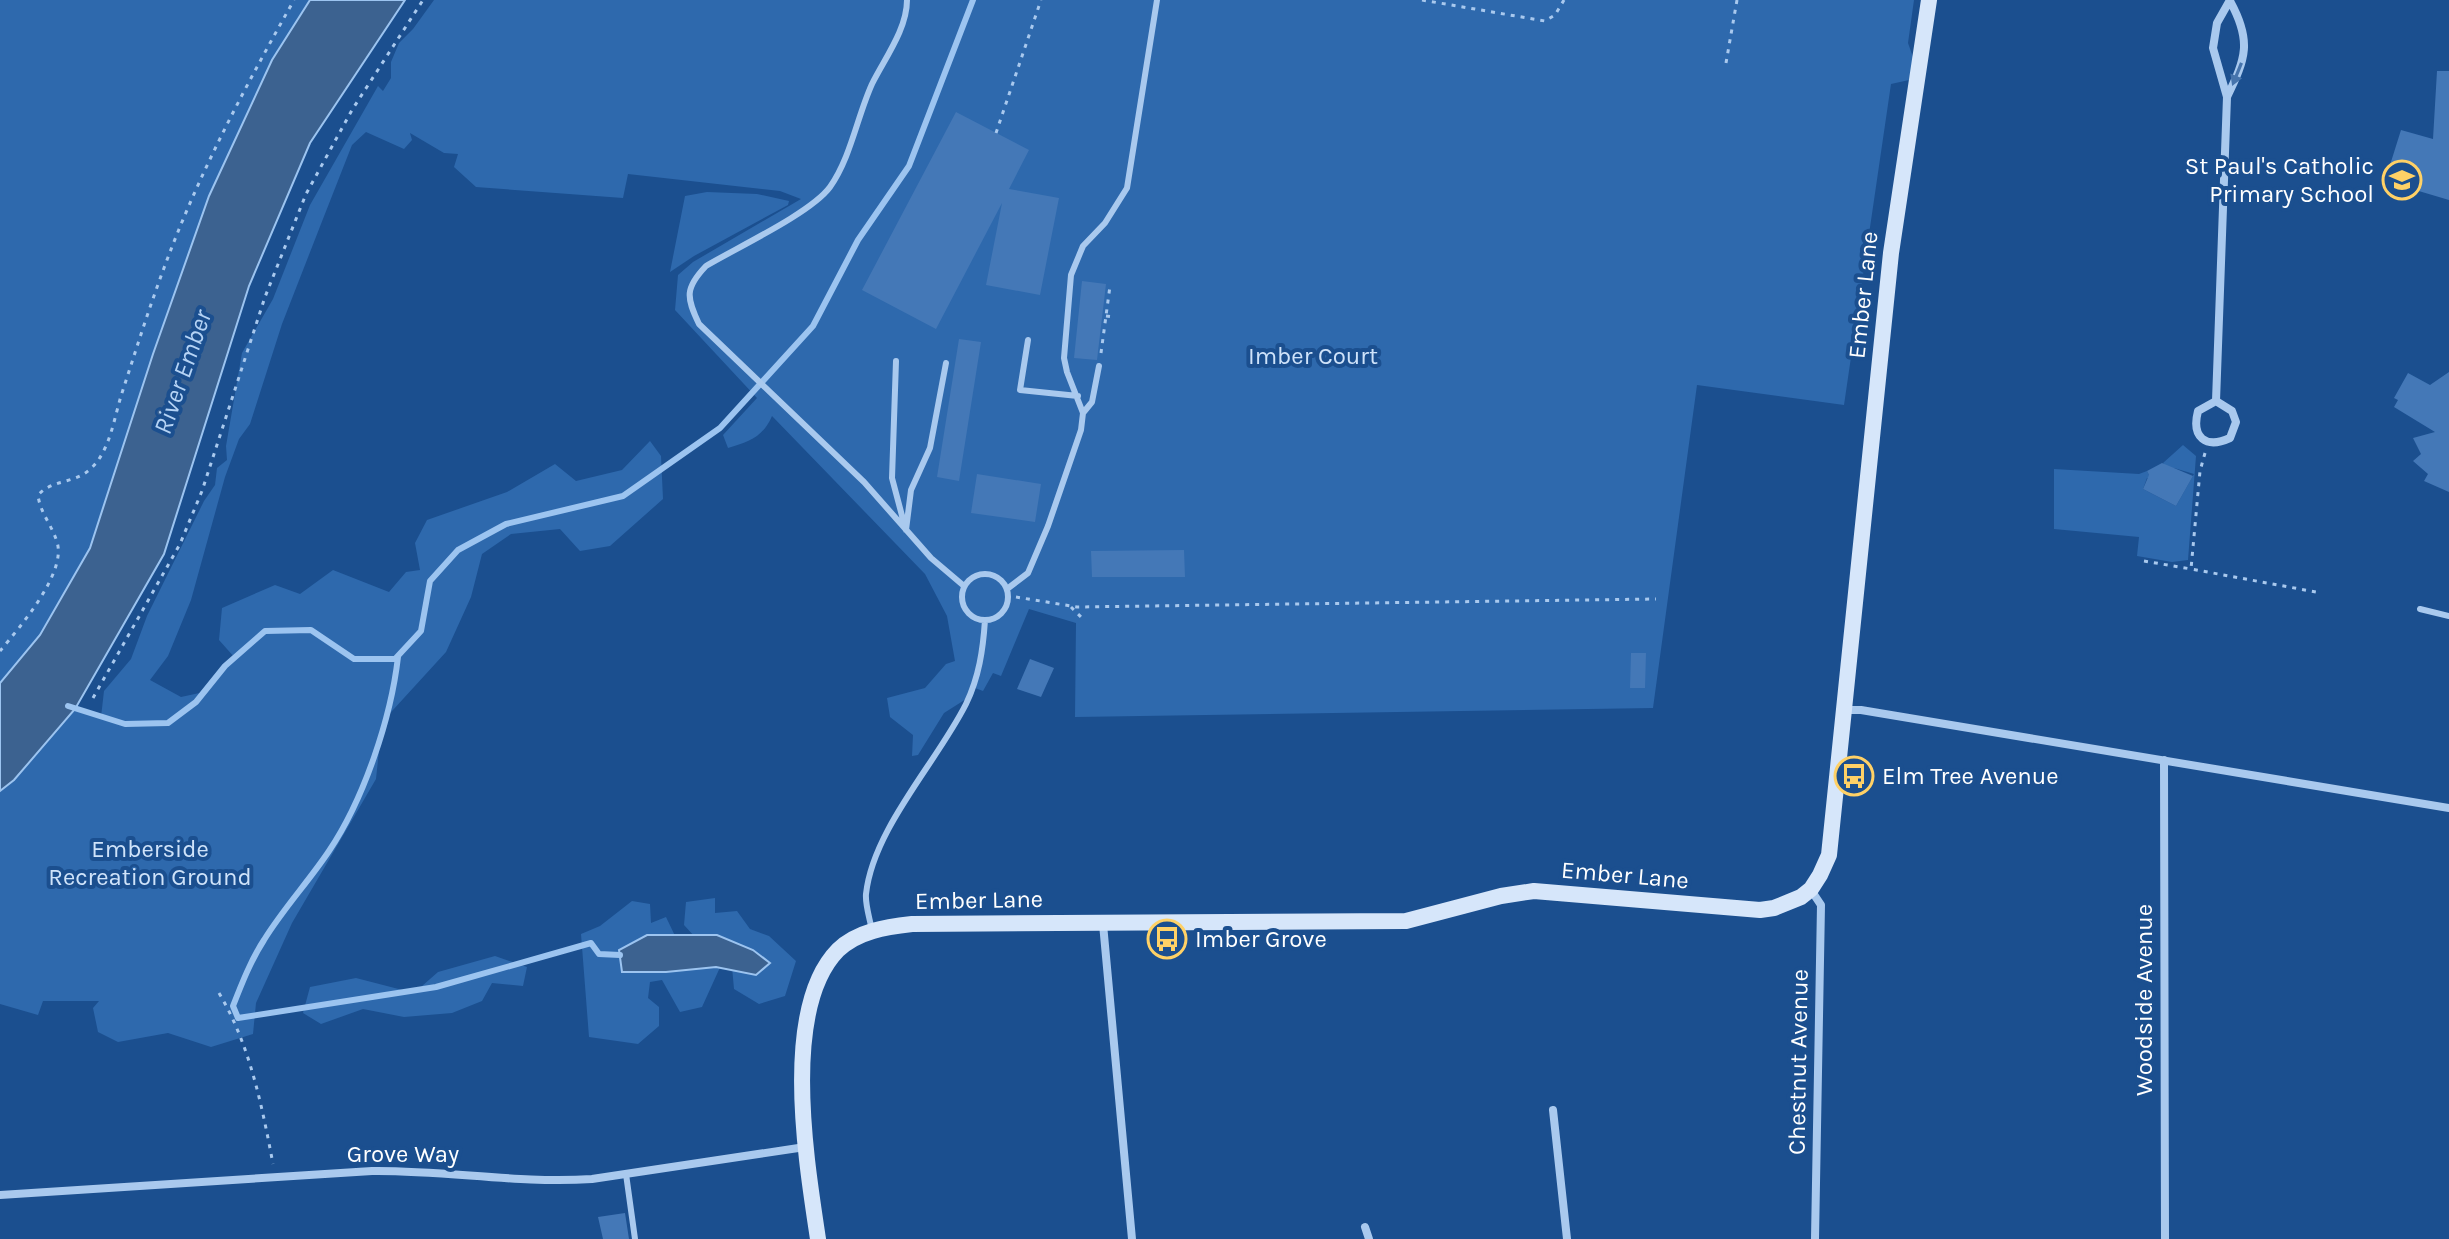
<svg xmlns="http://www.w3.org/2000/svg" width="2449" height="1239" font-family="Karla,sans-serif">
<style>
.green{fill:#2e69ad}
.water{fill:#3c6290;stroke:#9cc4f0;stroke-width:2}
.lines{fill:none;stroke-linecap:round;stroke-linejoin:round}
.stream{stroke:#9cc4f0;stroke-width:6}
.building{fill:#4478b7}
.path{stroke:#a9c9ee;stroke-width:3;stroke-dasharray:4 6;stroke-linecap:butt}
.lane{stroke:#a9c9ee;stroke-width:6}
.street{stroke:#a9c9ee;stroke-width:8}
.secondary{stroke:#d6e6fa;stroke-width:16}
.oneway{fill:#4674ac}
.labels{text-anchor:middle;stroke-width:8;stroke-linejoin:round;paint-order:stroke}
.poi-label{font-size:24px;fill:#fff;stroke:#1b4f8f;text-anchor:start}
.street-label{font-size:24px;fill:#fff;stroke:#1b4f8f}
.park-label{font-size:24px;fill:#cfe3fa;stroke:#1b4f8f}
.water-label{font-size:26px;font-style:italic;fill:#b5d3f5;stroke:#1b4f8f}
</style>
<rect width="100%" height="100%" fill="#1b4f8f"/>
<path class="green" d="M0 0H310L272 60 209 196 153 354 90 548 40 635 0 683Z
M434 0H1914L1908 43 1914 60 1909 80 1891 84 1844 405 1697 385 1653 708 1075 717 1076 623 1029 609 1001 676 993 673 983 691 975 688 974 694 944 713 918 755 912 756 913 735 890 717 887 698 925 688 946 664 955 661 947 616 925 574 772 416C763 437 749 442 728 448L723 435 757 398 675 310 678 275 693 262 801 199 780 191 628 174 623 198 476 187 454 167 458 154 444 153 410 133 412 140 404 149 366 132 352 145 321 224 282 324 250 424 239 439 225 477 191 600 168 656 150 680 181 697 204 692 235 658 219 640 222 608 275 585 300 594 333 570 389 592 406 572 420 570 415 543 427 520 507 492 555 464 576 481 622 470 650 441 661 456 663 499 610 546 580 551 560 529 511 534 482 554 471 597 446 652 382 722 376 779 292 923 256 1003 253 1034 211 1047 168 1033 118 1042 98 1032 93 1008 99 1001H43L38 1015 0 1004V776L51 737 75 709 101 717 104 691 131 659 147 616 204 501 215 485 217 468 227 460 226 446 242 353 273 299 310 205 378 86 383 91 391 78V62L399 43 413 29Z
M707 192 757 194 789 201 788 205 694 256 670 272 685 196Z
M2183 445 2196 456 2188 560 2172 562 2137 556 2139 537 2054 529V469L2139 474 2147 471 2151 479 2147 478 2143 489 2176 506 2194 474 2174 468 2172 472 2168 470 2163 463Z
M715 898V913L737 911 750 929 769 936 796 961 785 996 759 1004 734 989 732 967 722 963 702 1007 680 1012 662 980 650 982 648 998 659 1007V1026L638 1044 589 1037 581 934 600 926 632 901 650 904 651 923 666 917 688 963 706 949 684 925 686 902Z
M495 956 527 967 523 986 492 983 482 1001 452 1013 404 1017 363 1009 321 1024 303 1013 310 987 356 978 414 993 438 972Z"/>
<path class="water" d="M310 0H405L310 143 249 286 164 554 75 709 14 780 0 791V683L40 635 90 548 153 354 209 196 272 60Z
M647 935H717L753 950 770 963 756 975 716 967 666 972H622L619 950Z"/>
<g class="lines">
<path class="stream" d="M398 657C391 718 364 799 329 851 309 881 283 909 264 940 251 960 242 983 233 1006L238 1018 436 987 591 943 599 954 620 955
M68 706 125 724 168 723 196 702 225 666 265 631 311 630 354 659H395L421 631 430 581 458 550 506 524 623 496 720 428 813 326 858 240 909 166 973 0"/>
</g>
<path class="building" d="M2437 71H2449V200L2385 181 2401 130 2433 139Z
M956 112 1029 150 1009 189 1059 198 1040 295 986 285 1002 203 936 329 862 290Z
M1082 281 1106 284 1097 360 1074 358Z
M959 339 981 342 959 481 937 477Z
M2449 372V492L2424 481 2428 474 2413 461 2421 454 2413 438 2435 432 2394 407 2398 400 2394 398 2408 373 2430 385Z
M2162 463 2193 476 2176 506 2143 489 2149 475 2147 471Z
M977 474 1041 484 1035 522 971 513Z
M1184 550 1185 577H1092L1091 551Z
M1631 653H1646L1645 688H1630Z
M1030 659 1054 668 1041 697 1017 689Z
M625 1213 629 1239H603L598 1217Z"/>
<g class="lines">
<path class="path" d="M1422 0 1545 21 1555 15 1564 0
M1726 63 1737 0
M996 133 1041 0
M1106 316 1115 317
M1101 353 1110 286
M2205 453 2200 471 2191 569 2316 592
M2144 561 2191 569
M1016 597 1077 607 1656 599
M1071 607 1082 618
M0 651C19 628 67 573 57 542 52 525 40 513 38 495 56 476 80 487 99 459 111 441 115 416 121 396 135 353 148 311 164 268 198 175 245 87 294 0
M93 698 180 544 202 491 265 297 306 194 352 110 423 0
M219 993C250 1045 262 1106 273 1164"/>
<path class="lane" d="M907 0C907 29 885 58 872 84 857 117 851 157 830 187 811 213 736 248 706 266 685 288 686 297 699 324L864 482 931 558 964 586
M1028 340 1020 390 1078 396
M896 361 892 478 905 527
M1083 413 1092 402 1099 366
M906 530 911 490 930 448 946 363
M962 597a23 23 0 1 1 46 0a23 23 0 1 1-46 0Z
M1007 589 1028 573 1048 526 1081 430 1083 413 1067 372 1064 358 1071 275 1083 246 1105 223 1127 188 1157 0
M2420 609 2449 616
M872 931C870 919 865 905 866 894 873 829 937 762 966 704 979 677 983 650 985 620
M626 1174 635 1239"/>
<path class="street" d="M2230 1C2252 41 2246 58 2227 97L2213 48 2217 23 2230 0
M2216 401 2198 411C2191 438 2206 449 2230 438L2236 422 2232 411 2216 401 2227 97
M1843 710H1861L2449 808
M2164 760 2165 1239
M1811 890 1821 905 1815 1239
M1103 924 1132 1239
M1553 1110 1567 1239
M0 1195 372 1171C446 1170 519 1184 592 1179L805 1147
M1365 1227 1369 1239"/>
<path class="secondary" d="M818 1239C807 1165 780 1009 838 950 858 931 886 927 912 924L1406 921 1501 896 1534 891 1760 910 1774 908 1801 897 1811 889 1820 875 1829 855 1891 253 1929 0"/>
</g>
<defs><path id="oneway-solid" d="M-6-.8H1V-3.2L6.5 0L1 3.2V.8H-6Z" transform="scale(2)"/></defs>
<use class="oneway" href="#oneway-solid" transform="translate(2237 74) rotate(112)"/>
<defs>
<g id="school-ring" transform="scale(2)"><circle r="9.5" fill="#1b4f8f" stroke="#ffd166" stroke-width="1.5"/><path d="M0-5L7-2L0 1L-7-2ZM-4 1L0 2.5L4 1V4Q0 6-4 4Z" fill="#ffd166"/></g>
<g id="bus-ring" transform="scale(2)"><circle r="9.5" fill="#1b4f8f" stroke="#ffd166" stroke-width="1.5"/><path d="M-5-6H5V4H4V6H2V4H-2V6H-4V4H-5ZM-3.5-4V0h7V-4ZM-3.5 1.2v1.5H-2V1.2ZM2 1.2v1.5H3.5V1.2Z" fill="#ffd166"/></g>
</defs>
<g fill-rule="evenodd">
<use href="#school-ring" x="2402" y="180"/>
<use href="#bus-ring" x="1854" y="776"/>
<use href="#bus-ring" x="1167" y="939"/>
</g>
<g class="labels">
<g class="poi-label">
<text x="2374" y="174" text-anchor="end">St Paul's Catholic<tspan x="2374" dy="28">Primary School</tspan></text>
<text x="1882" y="784">Elm Tree Avenue</text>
<text x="1195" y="947">Imber Grove</text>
</g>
<g class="street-label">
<text transform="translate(1863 295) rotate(-84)" y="8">Ember Lane</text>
<text transform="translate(1625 875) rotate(5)" y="8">Ember Lane</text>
<text transform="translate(979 900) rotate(-1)" y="8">Ember Lane</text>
<text transform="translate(2144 1000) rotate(-90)" y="8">Woodside Avenue</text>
<text transform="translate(1798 1062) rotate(-89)" y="8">Chestnut Avenue</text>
<text x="403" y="1162">Grove Way</text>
</g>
<g class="park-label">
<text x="1313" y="364">Imber Court</text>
<text x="150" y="857">Emberside<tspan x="150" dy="28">Recreation Ground</tspan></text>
</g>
<g class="water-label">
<text transform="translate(182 372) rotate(-71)" y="9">River Ember</text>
</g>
</g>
</svg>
